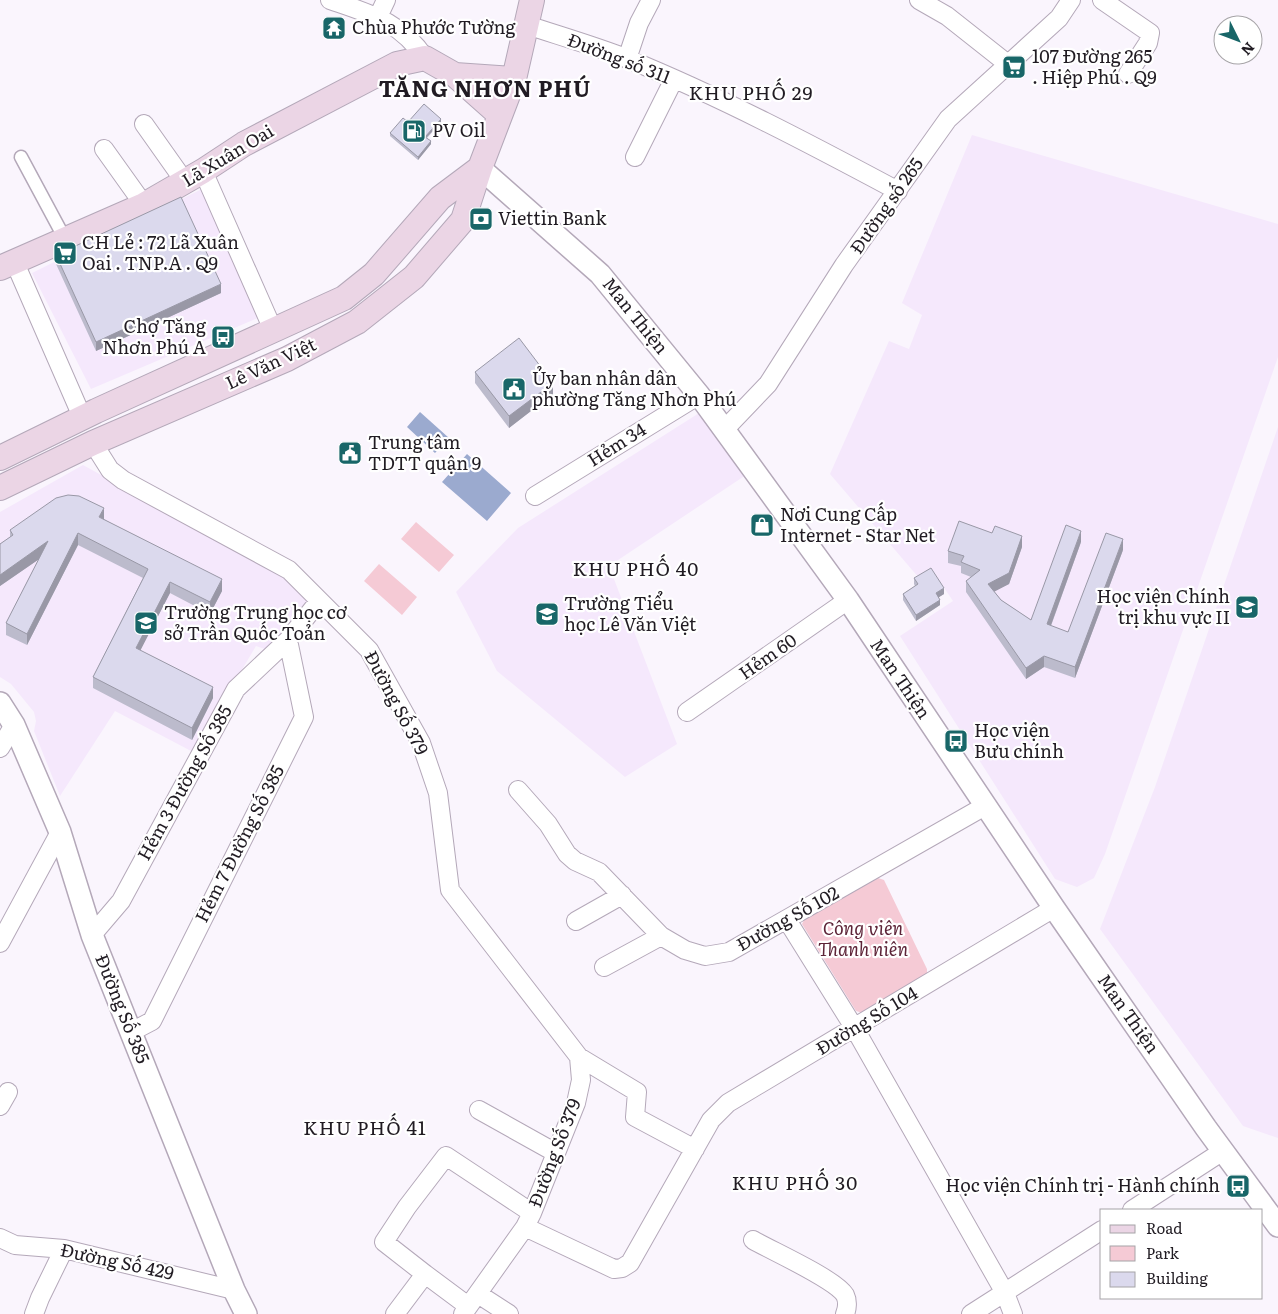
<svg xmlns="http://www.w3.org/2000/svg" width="1278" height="1314" font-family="Literata,serif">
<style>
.built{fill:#f5e8fc}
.green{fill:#f5cad5}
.water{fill:#9baacf}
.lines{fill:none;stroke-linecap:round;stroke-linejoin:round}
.pedestrian-casing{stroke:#b4a8b9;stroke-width:15}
.minor-casing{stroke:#b4a8b9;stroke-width:20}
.tertiary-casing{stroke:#b4a8b9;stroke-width:24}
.secondary-casing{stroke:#b4a8b9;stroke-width:26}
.pedestrian{stroke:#fff;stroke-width:12}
.minor{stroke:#fff;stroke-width:18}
.tertiary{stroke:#fff;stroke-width:21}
.secondary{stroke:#ebd5e5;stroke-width:24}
.wall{fill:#bcbbcc}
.shaded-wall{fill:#9998a6}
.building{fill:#dbd9ed;stroke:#9998a6}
.labels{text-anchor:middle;stroke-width:4.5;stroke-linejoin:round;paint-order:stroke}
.poi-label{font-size:18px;fill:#211c23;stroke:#fff;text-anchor:start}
.street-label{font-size:18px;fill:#211c23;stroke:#fff}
.park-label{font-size:18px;font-style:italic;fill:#5d2438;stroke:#fff}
.neighbourhood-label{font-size:19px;letter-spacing:1px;fill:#211c23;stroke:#fff}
.district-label{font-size:22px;font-weight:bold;letter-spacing:1px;fill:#211c23;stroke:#fff}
</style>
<rect width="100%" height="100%" fill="#faf5fd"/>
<path class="built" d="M972 135 1278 224V357L1105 854 1094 878 1077 887 1055 879 900 636 953 601 932 570 919 578 830 474 889 341 909 349 922 315 902 303Z
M202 189 258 318 91 389 32 273Z
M707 408 752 471 609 566 677 744 625 777 497 671 456 592 518 528Z
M1278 427V1138L1243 1126 1100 929 1155 787Z
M83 465 281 574 308 600 271 651 256 646 193 752 115 711 60 796 34 731 36 721 34 712 11 684 0 677V512Z"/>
<path class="green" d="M416 522 454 555 439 572 401 539Z
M379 564 417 597 402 615 364 581Z
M878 878 884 880 927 969V976L866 1014 856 1011 802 924 805 918Z"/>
<path class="water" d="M420 412 449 438 435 453 407 427Z
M467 454 511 493 487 521 442 482Z"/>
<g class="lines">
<g class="pedestrian-casing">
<path id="pedestrian" d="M21 157 65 239"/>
</g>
<g class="minor-casing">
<path id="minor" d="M330 0C370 14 400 21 425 58
M919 0 947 16 1009 65
M1102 0 1150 33 1148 43 1128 74
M378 17 386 0
M527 25C560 36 595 46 628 59 721 97 810 144 898 191
M627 59 639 23 651 0
M144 124 185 182
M104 149 144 205
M635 157 674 79
M203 171 274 332
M15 263 83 419
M724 430 768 384 844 265 948 119 1059 18 1071 0
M93 443 110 470 123 480 289 570 369 650 421 743 438 793 450 890 579 1057 581 1080 576 1103 532 1213 525 1227 463 1314
M535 496 699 395
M687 712 848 600
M0 748 14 725
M518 790 548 824 567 854 575 861 599 872 661 936 685 950 705 956 729 952 985 806
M787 920 855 1029 1005 1293 1013 1314
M576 921 622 895
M92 935 121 901 236 689 288 640 319 601
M0 943 60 832
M604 967 661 936
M131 1032 152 1021 304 717 288 640
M579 1057 637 1092 635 1117 695 1149
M0 1106 8 1092
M479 1110 556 1153
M1132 1210 1223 1151
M525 1227 614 1269 622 1268 630 1263 711 1120 728 1103 1054 908
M0 1238 15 1245 64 1249 234 1290
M753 1240C772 1251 835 1279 845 1295 848 1301 847 1309 845 1314
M425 1274 384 1242 407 1207 446 1156 532 1213
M478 1294 509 1314
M34 1314 40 1298 64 1249
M395 1314 425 1274 468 1306
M971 1314 1102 1230"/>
</g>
<g class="tertiary-casing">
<path id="tertiary" d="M480 168 600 274 699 395 848 600 1054 908 1206 1128 1278 1226
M0 703 14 725 60 832 92 935 234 1290 246 1314"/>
</g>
<g class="secondary-casing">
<path id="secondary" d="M455 75 514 79
M0 268 144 205 203 171 244 144 397 64 425 58 455 75 500 115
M0 458 96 411 344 298 374 274 440 198 480 168
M0 488 93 443 287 359 357 322 414 277 463 220 480 168 514 79 532 0"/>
</g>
<use href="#pedestrian" class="pedestrian"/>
<use href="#minor" class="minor"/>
<use href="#tertiary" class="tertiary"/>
<use href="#secondary" class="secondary"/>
</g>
<path class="wall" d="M408 122H441L427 138 431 144 418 160 390 136V133Z
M56 255 221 293 96 351 56 264Z
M475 372 553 394 509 428 475 383Z
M104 519 222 591 210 614 170 593 140 650 213 698 192 740 93 688V677L143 578 78 545 27 645 6 635V623L39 559 0 586V544L10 537V530Z
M1081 542 1051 626 1068 632 1123 550 1075 678 1044 667 1026 679 966 592V581L971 577 961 573V566L948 563V551L1022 547 1009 584 994 591 1001 600 1031 620Z
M914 578 944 594 939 597 940 605 916 621 903 600V594L915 586 914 584Z"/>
<path class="shaded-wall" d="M441 119V122L425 139V137Z
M431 141V144L418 160V157Z
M221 284V293L96 351V342Z
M553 383V394L509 428V416Z
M104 508V520L99 517Z
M1081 531V542L1047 636V624Z
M78 533V545L27 645V634Z
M1022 536V547L1009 584 988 595V584Z
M1123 539V550L1075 678V667Z
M48 541V553L0 586V575Z
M222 579V591L210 614V602Z
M170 582V593L136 659V648Z
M944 588V594L936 599V593Z
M940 600V605L916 621V615Z
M1044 656V667L1026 679V668Z
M213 687V698L192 740V728Z"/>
<path class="building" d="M424 104 441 119 425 137 431 141 418 157 390 133 403 118 408 122Z
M181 197 221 284 96 342 56 255Z
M519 338 553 383 509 416 475 372Z
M68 495 79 496 104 508 99 517 222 579 210 602 170 582 136 648 213 687 192 728 93 677 148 569 78 533 27 634 6 623 48 541 0 575V544L13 535 10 530 56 498Z
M959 521 992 533 995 526 1022 536 1009 573 988 584 1001 600 1031 620 1066 525 1081 531 1047 624 1068 632 1106 533 1123 539 1075 667 1044 656 1026 668 966 581 980 570 961 562 964 556 948 551Z
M931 568 944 588 936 593 940 600 916 615 903 594 918 584 914 578Z"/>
<defs>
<g id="temple-square" transform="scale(1.25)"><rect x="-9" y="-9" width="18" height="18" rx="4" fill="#186668" stroke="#fff"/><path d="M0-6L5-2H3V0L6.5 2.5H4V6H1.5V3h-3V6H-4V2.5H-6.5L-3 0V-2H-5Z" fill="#fff"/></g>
<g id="supermarket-square" transform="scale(1.25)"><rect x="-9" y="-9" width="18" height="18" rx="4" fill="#186668" stroke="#fff"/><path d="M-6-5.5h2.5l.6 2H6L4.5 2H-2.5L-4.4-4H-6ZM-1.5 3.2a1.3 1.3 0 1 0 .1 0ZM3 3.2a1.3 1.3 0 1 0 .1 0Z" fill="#fff"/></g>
<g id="fuel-square" transform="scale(1.25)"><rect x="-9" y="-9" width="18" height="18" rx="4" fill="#186668" stroke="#fff"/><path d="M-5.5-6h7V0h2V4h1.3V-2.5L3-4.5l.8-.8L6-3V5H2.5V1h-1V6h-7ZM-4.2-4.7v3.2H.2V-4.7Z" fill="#fff"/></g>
<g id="bank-square" transform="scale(1.25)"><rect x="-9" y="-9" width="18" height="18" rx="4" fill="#186668" stroke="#fff"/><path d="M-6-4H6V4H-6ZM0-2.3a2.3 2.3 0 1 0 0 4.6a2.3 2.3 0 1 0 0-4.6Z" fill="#fff"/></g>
<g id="bus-square" transform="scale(1.25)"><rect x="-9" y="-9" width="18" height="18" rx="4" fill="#186668" stroke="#fff"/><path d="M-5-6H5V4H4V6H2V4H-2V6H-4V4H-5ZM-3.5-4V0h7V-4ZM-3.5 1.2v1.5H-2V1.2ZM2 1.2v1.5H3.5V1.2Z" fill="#fff"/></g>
<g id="civic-square" transform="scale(1.25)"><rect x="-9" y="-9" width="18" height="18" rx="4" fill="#186668" stroke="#fff"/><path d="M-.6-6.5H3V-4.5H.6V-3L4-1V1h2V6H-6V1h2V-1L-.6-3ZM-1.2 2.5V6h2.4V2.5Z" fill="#fff"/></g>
<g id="shop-square" transform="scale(1.25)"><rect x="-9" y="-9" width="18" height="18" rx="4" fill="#186668" stroke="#fff"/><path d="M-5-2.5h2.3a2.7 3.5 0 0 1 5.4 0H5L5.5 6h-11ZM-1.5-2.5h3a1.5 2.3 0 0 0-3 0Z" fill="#fff"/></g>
<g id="university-square" transform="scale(1.25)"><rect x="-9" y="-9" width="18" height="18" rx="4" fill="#186668" stroke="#fff"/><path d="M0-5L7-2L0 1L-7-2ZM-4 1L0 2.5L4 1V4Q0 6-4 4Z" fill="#fff"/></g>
<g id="school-square" transform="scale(1.25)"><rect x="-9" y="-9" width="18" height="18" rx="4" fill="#186668" stroke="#fff"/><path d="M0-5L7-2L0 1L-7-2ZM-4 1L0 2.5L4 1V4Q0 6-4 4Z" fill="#fff"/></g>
</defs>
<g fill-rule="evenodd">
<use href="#temple-square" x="334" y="28"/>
<use href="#supermarket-square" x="1014" y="67"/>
<use href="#fuel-square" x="414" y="131"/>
<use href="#bank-square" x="481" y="219"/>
<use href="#supermarket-square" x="65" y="253"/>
<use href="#bus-square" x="223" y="337"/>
<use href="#civic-square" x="514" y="389"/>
<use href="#civic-square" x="350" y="453"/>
<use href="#shop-square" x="762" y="525"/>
<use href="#university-square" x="1247" y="607"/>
<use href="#school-square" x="547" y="614"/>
<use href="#school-square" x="146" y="623"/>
<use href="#bus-square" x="956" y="741"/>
<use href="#bus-square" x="1238" y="1186"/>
</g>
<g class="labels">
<g class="poi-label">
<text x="352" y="34">Chùa Phước Tường</text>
<text x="1032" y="63">107 Đường 265<tspan x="1032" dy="21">. Hiệp Phú . Q9</tspan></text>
<text x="432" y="137">PV Oil</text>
<text x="498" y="225">Viettin Bank</text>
<text x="82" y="249">CH Lẻ : 72 Lã Xuân<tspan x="82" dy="21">Oai . TNP.A . Q9</tspan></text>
<text x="206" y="333" text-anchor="end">Chợ Tăng<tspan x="206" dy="21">Nhơn Phú A</tspan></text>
<text x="532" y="385">Ủy ban nhân dân<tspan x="532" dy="21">phường Tăng Nhơn Phú</tspan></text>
<text x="368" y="449">Trung tâm<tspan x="368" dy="21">TDTT quận 9</tspan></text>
<text x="780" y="521">Nơi Cung Cấp<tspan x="780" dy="21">Internet - Star Net</tspan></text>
<text x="1230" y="603" text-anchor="end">Học viện Chính<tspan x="1230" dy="21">trị khu vực II</tspan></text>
<text x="564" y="610">Trường Tiểu<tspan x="564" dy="21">học Lê Văn Việt</tspan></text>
<text x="164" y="619">Trường Trung học cơ<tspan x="164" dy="21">sở Trần Quốc Toản</tspan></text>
<text x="974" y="737">Học viện<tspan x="974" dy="21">Bưu chính</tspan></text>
<text x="1220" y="1192" text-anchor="end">Học viện Chính trị - Hành chính</text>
</g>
<g class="street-label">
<text transform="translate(619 59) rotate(21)" y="6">Đường số 311</text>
<text transform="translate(228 156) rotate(-31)" y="6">Lã Xuân Oai</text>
<text transform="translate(887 206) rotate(-55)" y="6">Đường số 265</text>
<text transform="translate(635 316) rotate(51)" y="6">Man Thiện</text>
<text transform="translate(271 364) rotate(-25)" y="6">Lê Văn Việt</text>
<text transform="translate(617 445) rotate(-32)" y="6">Hẻm 34</text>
<text transform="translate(768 657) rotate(-35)" y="6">Hẻm 60</text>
<text transform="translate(900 679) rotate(56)" y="6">Man Thiện</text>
<text transform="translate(396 703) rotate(62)" y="6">Đường Số 379</text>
<text transform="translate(185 783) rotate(-61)" y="6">Hẻm 3 Đường Số 385</text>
<text transform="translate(240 844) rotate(-63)" y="6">Hẻm 7 Đường Số 385</text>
<text transform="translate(788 919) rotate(-29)" y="6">Đường Số 102</text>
<text transform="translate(122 1009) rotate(68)" y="6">Đường Số 385</text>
<text transform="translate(1128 1014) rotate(55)" y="6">Man Thiện</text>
<text transform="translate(867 1021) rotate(-31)" y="6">Đường Số 104</text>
<text transform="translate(555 1153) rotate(-69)" y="6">Đường Số 379</text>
<text transform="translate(117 1262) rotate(12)" y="6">Đường Số 429</text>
</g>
<g class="park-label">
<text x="863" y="935">Công viên<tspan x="863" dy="21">Thanh niên</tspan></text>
</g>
<g class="neighbourhood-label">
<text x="751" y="100">KHU PHỐ 29</text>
<text x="636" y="576">KHU PHỐ 40</text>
<text x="365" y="1135">KHU PHỐ 41</text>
<text x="795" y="1190">KHU PHỐ 30</text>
</g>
<g class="district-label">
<text x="485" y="97">TĂNG NHƠN PHÚ</text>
</g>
</g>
<rect x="1100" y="1209" width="162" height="90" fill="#ffffff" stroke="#a6a4a7"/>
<rect x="1110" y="1225" width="25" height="8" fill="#ebd5e5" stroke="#a6a4a7"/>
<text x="1146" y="1234" font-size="15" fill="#211c23">Road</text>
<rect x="1110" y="1246" width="25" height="15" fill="#f5cad5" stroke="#a6a4a7"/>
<text x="1146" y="1259" font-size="15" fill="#211c23">Park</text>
<rect x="1110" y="1272" width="25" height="15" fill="#dbd9ed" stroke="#a6a4a7"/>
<text x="1146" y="1284" font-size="15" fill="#211c23">Building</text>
<g transform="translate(1238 40) rotate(132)"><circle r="24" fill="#ffffff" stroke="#a6a4a7"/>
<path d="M0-4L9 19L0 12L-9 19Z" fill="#186668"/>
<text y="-8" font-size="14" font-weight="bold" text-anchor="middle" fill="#211c23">N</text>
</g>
</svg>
